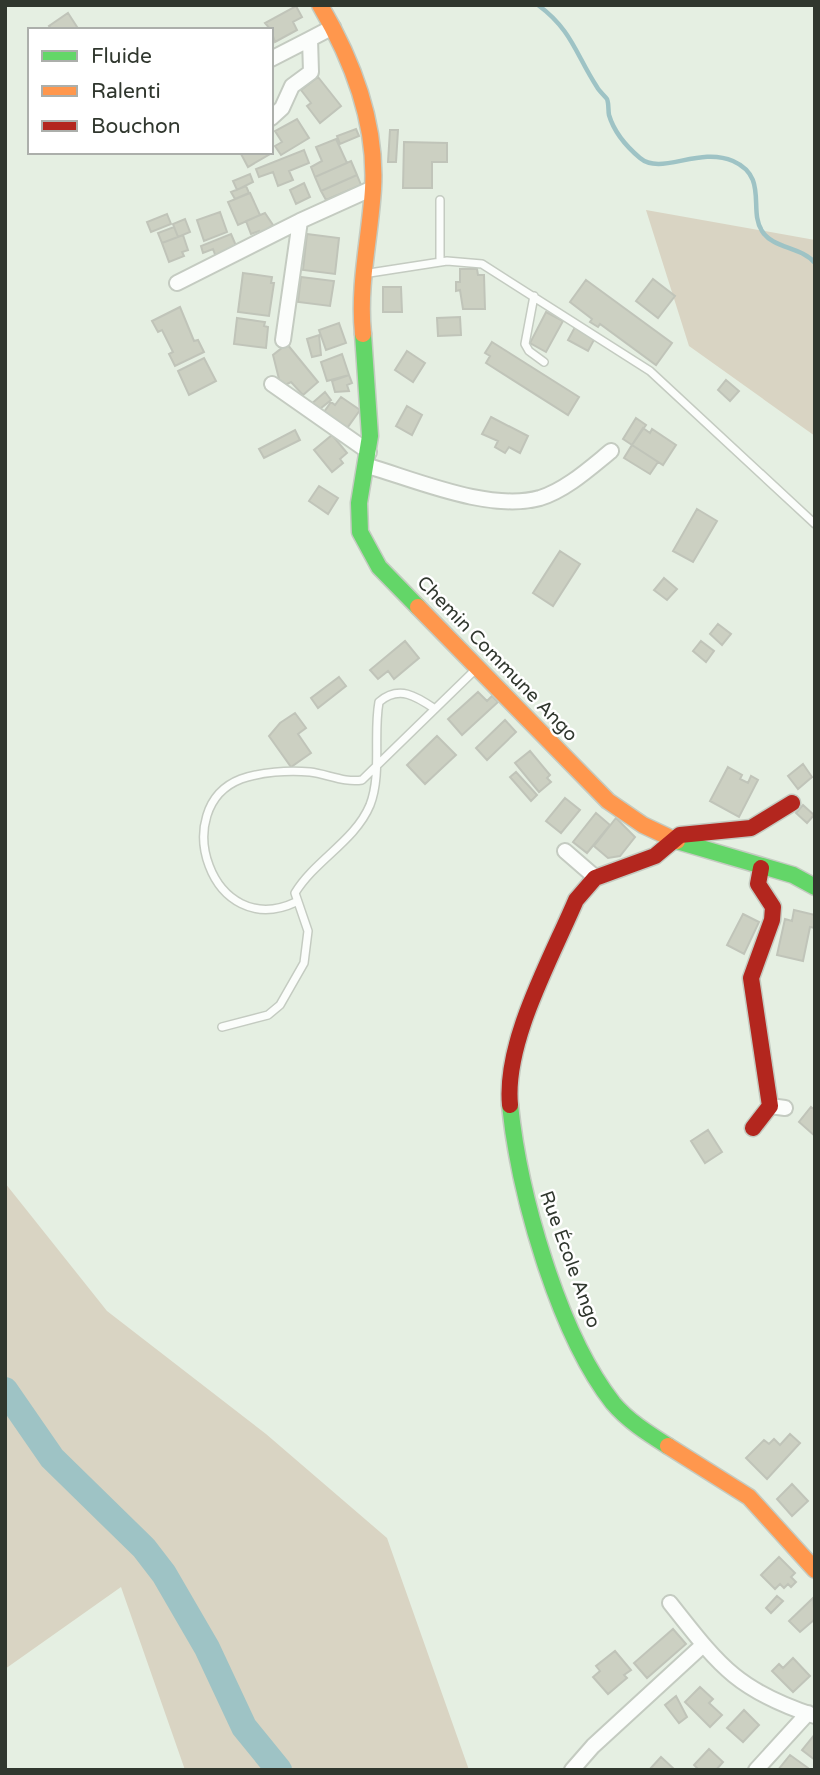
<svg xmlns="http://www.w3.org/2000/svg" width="820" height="1775" font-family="'Varela Round',sans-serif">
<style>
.green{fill:#d9d4c3}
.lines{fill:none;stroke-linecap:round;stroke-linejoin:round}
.stream{stroke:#9ec3c5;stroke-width:4.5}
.river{stroke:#9ec3c5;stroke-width:26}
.building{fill:#ccd0c2;stroke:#c0c4b9;stroke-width:2}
.lane-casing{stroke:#c4cbc1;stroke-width:10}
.street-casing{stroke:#c4cbc1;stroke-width:18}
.fast-casing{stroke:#c4cbc1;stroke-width:19}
.slow-casing{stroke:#c4cbc1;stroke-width:19}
.jam-casing{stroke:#c4cbc1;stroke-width:19}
.lane{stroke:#fbfdfb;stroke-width:7}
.street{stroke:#fbfdfb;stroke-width:14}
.fast{stroke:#63d668;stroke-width:16}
.slow{stroke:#ff974d;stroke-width:16}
.jam{stroke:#b3261e;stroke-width:16}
.labels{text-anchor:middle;stroke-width:5;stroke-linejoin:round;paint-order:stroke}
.street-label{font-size:19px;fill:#30372e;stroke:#fff}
</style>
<rect width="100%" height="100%" fill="#e5efe2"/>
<path class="green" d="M646 210 815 240V436L689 346Z
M5 1183 107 1311 266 1434 387 1538 469 1770H185L121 1587 5 1669Z"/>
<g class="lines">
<path class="stream" d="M538 5C572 30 576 55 597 87 599 91 604 95 607 99 609 104 608 110 609 115 614 132 627 147 640 158 661 176 699 146 733 161 769 177 748 210 762 231 773 249 801 246 815 263"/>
<path class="river" d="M5 1390 52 1458 144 1548 164 1574 207 1648 244 1727 279 1770"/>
</g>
<path class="building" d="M296 6 302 17 293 22 297 30 275 42 271 30 265 23Z
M68 13 79 30H52L49 26Z
M318 77 341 106 320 123 307 106 311 103 301 90Z
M297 119 309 138 281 155 275 146 282 142 275 131Z
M356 129 359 136 340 144 337 136Z
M390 130H398L396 162H388Z
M336 139 347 163 315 177 311 167 322 161 316 147Z
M404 142 447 143V162H432V188H403Z
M304 150 309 163 289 171 293 180 278 186 273 172 259 177 256 169Z
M240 152H269L270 154 248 167Z
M351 161 357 175 321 191 315 177Z
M250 174 253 182 237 190 233 181Z
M357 175 361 185 326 200 321 191Z
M304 183 310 197 296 204 290 190Z
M246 186 249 193 235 199 231 192Z
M250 193 260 215 238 225 228 202Z
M220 212 227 232 204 241 197 220Z
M265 213 273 225 260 234 259 231 251 234 246 221Z
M167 214 171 224 151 232 147 222Z
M185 219 190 232 178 237 173 224Z
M174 227 178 237 162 243 158 233Z
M231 234 237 248 216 257 213 249 203 253 201 246Z
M307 234 339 238 335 274 303 270Z
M183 235 188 250 182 252 184 256 169 262 162 243Z
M460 269H477L478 275H484L485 309H463L460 290 456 291V282H460Z
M243 273 272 277 271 283H274L269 316 238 312Z
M301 277 334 281 330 306 298 302Z
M653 279 675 296 658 318 636 301Z
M586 280 672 343 656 365 600 324 598 327 590 322 592 319 570 302Z
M383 287H401L402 312H383Z
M180 307 194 341 198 340 204 352 175 366 169 354 173 352 162 330 158 332 152 321Z
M546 312 563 321 546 352 530 343Z
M460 317 461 335 438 336 437 318Z
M237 318 265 322 264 326 268 327 266 348 234 344Z
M339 323 346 343 326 350 319 330Z
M575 327 595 338 588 351 568 340Z
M319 335 321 355 312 357 307 339Z
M492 342 579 397 568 415 486 363 490 356 485 353Z
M287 344 318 382 303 395 291 382 281 387 273 355Z
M407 351 425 363 413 382 395 370Z
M342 354 349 375 327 381 321 362Z
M204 358 216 381 189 395 178 371Z
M349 375 352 383 347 385 349 391 335 392 332 381Z
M726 380 739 391 730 401 718 390Z
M325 392 331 400 316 412 310 405Z
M341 397 360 410 345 431 322 415 331 402 335 405Z
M407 406 422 415 412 435 396 426Z
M491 417 528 436 520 453 509 447 505 453 495 447 498 441 482 434Z
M636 418 646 425 632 445 623 439Z
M643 428 650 433 652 429 676 445 663 465 632 445Z
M295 430 300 440 264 458 259 449Z
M332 435 347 453 340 459 343 463 332 472 314 450Z
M632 445 658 462 650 474 624 458Z
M319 486 338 498 328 514 309 501Z
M697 509 717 521 693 562 673 551Z
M560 551 580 564 553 606 533 593Z
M664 578 677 589 667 600 654 590Z
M718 624 731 634 722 645 710 634Z
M405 641 419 658 394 679 388 671 378 679 370 670Z
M701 641 714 651 706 662 693 651Z
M339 677 346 686 318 708 311 698Z
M478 692 487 701 492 696 498 702 462 735 448 719Z
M295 713 306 728 298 734 311 753 291 767 269 736 280 723Z
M505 720 516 732 487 760 476 748Z
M437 736 456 755 425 784 407 765Z
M530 751 550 775 547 778 551 782 539 792 515 763Z
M803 764 812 777 798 789 788 776Z
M728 767 742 775 740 779 748 783 751 776 758 780 739 817 710 801Z
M516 772 537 795 531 801 510 777Z
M565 798 580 810 561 833 546 821Z
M803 805 814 815 807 823 796 813Z
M596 813 610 825 587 853 573 842Z
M616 818 635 837 620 856 608 858 594 846Z
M794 910 815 915V928L810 927 803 961 777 955 785 919 792 921Z
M743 914 759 922 744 954 727 945Z
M811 1107 815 1110V1136L799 1122Z
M708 1130 722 1152 705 1163 691 1141Z
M790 1434 800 1443 767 1479 746 1458 764 1440 769 1444 774 1439 780 1445Z
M792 1484 808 1501 792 1516 777 1499Z
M779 1557 795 1573 791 1577 796 1582 791 1587 788 1584 784 1588 780 1584 775 1589 761 1575Z
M777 1596 783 1601 771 1613 766 1608Z
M813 1598 815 1619 800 1632 789 1621Z
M673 1629 686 1644 647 1678 634 1663Z
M615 1651 631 1670 624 1675 627 1678 608 1694 593 1677 600 1671 596 1666Z
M793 1658 810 1676 793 1692 772 1671 779 1664 783 1668Z
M700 1687 713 1699 709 1703 722 1715 710 1727 685 1702Z
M676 1696 687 1717 679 1723 665 1705Z
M744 1710 759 1725 743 1742 727 1728Z
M815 1734V1760L802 1750Z
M709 1749 723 1762 716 1770H699L694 1765Z
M790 1755 808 1768 807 1770H778Z
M661 1757 674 1769 673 1770H649Z"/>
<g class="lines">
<g class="lane-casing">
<path id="lane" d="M440 200V262
M363 274 447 261 482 264 650 371 815 524
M534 296 525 344 529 351 544 362
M296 902C211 942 168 807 241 779 261 772 288 770 310 772 327 774 345 783 362 780L476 669
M222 1027 268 1015 280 1005 304 963 308 931 295 893C315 860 355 841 370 805 382 774 373 735 379 702 399 685 416 696 435 709"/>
</g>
<g class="street-casing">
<path id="street" d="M271 59 310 39
M271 118 282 108 292 86 311 72 310 39 333 27
M177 283 300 221
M283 340 300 221 373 188
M272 384 369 452
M368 466C416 480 490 512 540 498 566 490 590 468 611 451
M565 851 595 877
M770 1106 785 1108
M670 1603C719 1665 736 1690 815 1716
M572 1770 593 1746 703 1645
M756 1770 808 1713"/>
</g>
<g class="fast-casing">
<path id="fast" d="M363 334 370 436 359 503 360 532 379 567 418 607
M677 841 793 875 815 887
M510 1105C519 1193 558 1333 613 1403 628 1421 649 1434 668 1446"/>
</g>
<g class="slow-casing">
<path id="slow" d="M320 5C353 61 377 123 373 189 370 238 358 284 363 334
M418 607 608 801 643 825 677 841
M668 1446 749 1497 815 1570"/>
</g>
<g class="jam-casing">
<path id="jam" d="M510 1105C504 1042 551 959 576 900L595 878 655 856 680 835 751 828 792 803
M753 1128 770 1106 751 978 772 920 773 907 758 884 761 868"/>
</g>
<use href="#lane" class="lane"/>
<use href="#street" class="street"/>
<use href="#fast" class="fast"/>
<use href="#slow" class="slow"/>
<use href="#jam" class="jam"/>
</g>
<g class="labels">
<g class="street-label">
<text transform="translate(498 658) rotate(46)" y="7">Chemin Commune Ango</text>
<text transform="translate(571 1259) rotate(70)" y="7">Rue École Ango</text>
</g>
</g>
<rect width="820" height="1775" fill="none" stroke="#30372e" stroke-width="14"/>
<rect x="28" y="28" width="245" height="126" fill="#ffffff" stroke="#acafab" stroke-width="2"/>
<rect x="42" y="51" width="35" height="10" fill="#63d668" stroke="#acafab" stroke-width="2"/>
<text x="91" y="63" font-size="21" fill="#30372e">Fluide</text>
<rect x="42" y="86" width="35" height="10" fill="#ff974d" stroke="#acafab" stroke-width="2"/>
<text x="91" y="98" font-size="21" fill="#30372e">Ralenti</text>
<rect x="42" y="121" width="35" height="10" fill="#b3261e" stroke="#acafab" stroke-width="2"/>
<text x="91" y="133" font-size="21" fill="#30372e">Bouchon</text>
</svg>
